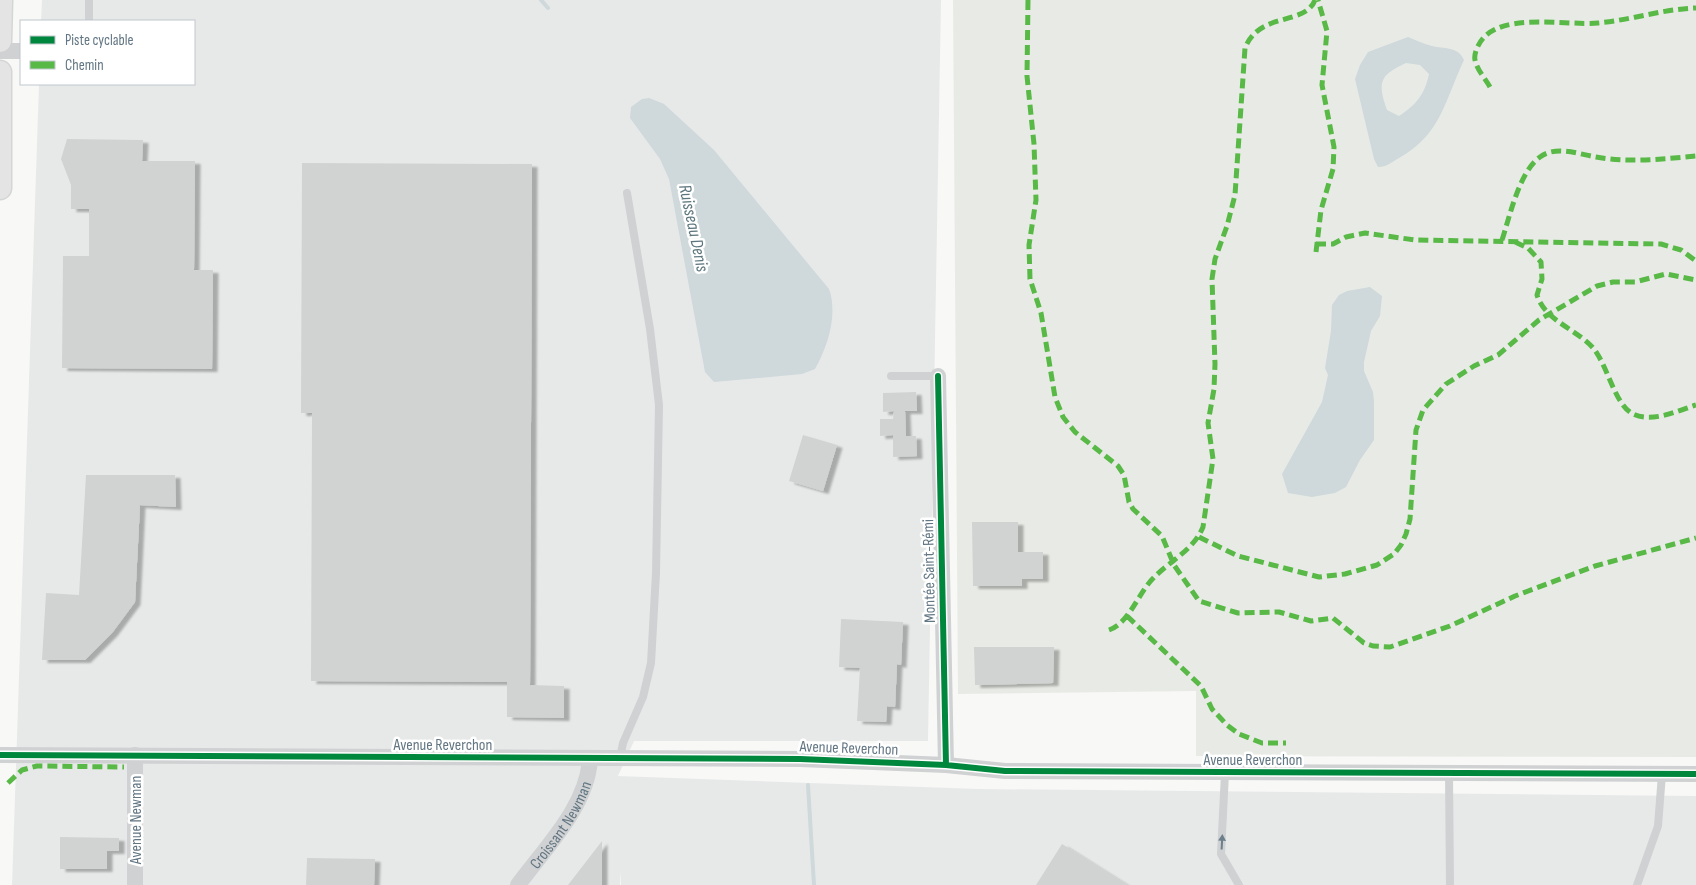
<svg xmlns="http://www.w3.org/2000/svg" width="1696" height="885" font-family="'Sofia Sans Condensed',sans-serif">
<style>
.built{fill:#e7e9e9}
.green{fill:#e8ebe5}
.water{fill:#cfd8da;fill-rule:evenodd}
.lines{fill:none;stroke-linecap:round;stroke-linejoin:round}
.stream{stroke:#cfd8da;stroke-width:4}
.building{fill:#d1d3d3;filter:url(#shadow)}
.secondary-casing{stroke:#d4d6d6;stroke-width:25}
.service{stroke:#d0d1d2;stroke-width:8}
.minor{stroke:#d0d1d2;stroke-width:16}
.secondary{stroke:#e3e4e3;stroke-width:22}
.quiet{stroke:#58b947;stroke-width:5;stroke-dasharray:10 5;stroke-linecap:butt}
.cycleway-casing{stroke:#fff;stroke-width:9}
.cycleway{stroke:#00873e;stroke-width:6}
.oneway{fill:#6d7f8b}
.labels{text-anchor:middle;stroke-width:5;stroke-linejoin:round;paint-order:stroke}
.street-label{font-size:16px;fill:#627683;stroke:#fff}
.water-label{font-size:18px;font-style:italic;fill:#5d767d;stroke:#fff}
</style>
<defs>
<filter id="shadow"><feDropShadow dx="5.5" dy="3" stdDeviation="1" flood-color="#0004"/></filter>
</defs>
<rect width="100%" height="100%" fill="#f8f8f7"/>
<path class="built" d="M42 0H941L928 741H634L618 776 979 789 1696 796V885H621L620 871V885H12L39 84H194V21H41Z"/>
<path class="green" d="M953 0H1696V757L1196 756V691L958 694Z"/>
<path class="water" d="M1408 37C1416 40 1424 44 1432 46 1444 49 1458 46 1464 60 1445 100 1441 135 1399 158 1392 162 1387 167 1378 167L1374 159 1355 79 1360 65 1368 52ZM1406 63 1420 65 1429 74C1425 94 1416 105 1399 116L1387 110C1377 82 1380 75 1406 63Z
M649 98 664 104 714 150 829 289C838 314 828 346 815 369L802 374 714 382 705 372 669 179 660 159 630 118 631 107 642 99Z
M1370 287 1382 296 1380 316 1371 331 1364 362V371L1373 392 1374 401V440L1360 460 1346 487 1335 493 1312 497 1288 493 1282 474 1322 402 1328 375 1325 368 1331 331 1332 305 1339 295 1347 291Z"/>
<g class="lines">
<path class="stream" d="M541 0 548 8
M808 785 814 885"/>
</g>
<path class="building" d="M67 139 143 140 142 161H195L194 270H213L212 369 62 368 63 256H89V209H71V185L61 159Z
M302 163 532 164 530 685 564 686V718L507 717V682L311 681 312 413H301Z
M916 392 917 411H905L906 436H916L917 456 893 457V435L880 436V419H893L894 411 883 412V393Z
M803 435 837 445 823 491 789 481Z
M86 475H175L176 507 140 505 135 602 112 633 85 660H42L46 593 79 595Z
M972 522H1018V552H1043V579H1022V586H973Z
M841 619 903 622 901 665 897 664 895 707 887 706 886 722 857 721 860 668 839 667Z
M974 647H1054L1053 683 975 685Z
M60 837 119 838V851H107V869H60Z
M602 841V885H568Z
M1062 844 1127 885H1036Z
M307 858 375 859 374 885H306Z"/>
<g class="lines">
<g class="secondary-casing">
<path id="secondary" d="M0 41 1 0
M0 72V188"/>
</g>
<path class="service" d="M89 21V0
M891 376H938
M620 758 623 743 643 697 651 663 656 573 659 405 650 329 627 193
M1225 773 1221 854 1239 885
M1449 773 1450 885
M1637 885 1658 826 1662 774"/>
<g class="minor">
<path d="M0 51H21"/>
<path d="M938 376 946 765"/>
<path d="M0 755 800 759 946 765 1005 771 1696 774"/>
<path d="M135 885V755"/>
<path id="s1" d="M518 885C545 848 588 806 590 758"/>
</g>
<use href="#secondary" class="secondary"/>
<path class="quiet" d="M1028 0 1027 76 1034 144 1036 200 1029 245 1030 279 1041 313 1055 397 1063 417 1075 432 1118 466 1124 475 1129 502 1133 509 1162 536 1174 565 1199 601 1238 613 1279 612 1311 621 1333 618 1364 643 1373 646 1390 647 1450 626 1515 596 1595 566 1696 538
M1490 87C1485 78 1477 70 1475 60 1474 56 1476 50 1478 46 1495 10 1564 26 1598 23 1631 20 1663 9 1696 8
M1502 240C1510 216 1519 172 1540 157 1556 145 1578 154 1596 157 1628 163 1664 159 1696 156
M1515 242 1528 248 1541 262 1542 279 1537 295C1545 321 1577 329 1594 349 1608 367 1615 405 1633 414 1653 423 1677 411 1696 405
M1316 244H1333L1346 237 1365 233 1415 240 1661 244 1681 250 1696 261
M1316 252 1321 210 1333 169 1334 147 1322 85 1327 31 1318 0
M1199 537 1238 556 1319 577 1345 574 1377 565 1394 554 1401 545 1406 534 1410 519 1416 430 1423 410 1446 384 1474 366 1498 355 1539 320 1597 286 1613 282H1635L1666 274 1696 280
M1127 616 1201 686 1212 709 1227 725 1239 734 1262 743H1286
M1109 630C1128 623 1136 599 1149 583 1165 563 1193 552 1203 527L1213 459 1208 423 1214 389 1215 364 1212 279 1215 259 1227 226 1235 195 1245 48C1260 11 1305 26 1315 0
M8 783 22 770 37 766 124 767"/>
<g class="cycleway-casing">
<path id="cycleway" d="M938 376 946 765
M0 755 800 759 946 765 1005 771 1696 774"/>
</g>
<use href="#cycleway" class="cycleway"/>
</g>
<defs><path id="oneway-solid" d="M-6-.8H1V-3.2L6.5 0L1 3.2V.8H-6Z" transform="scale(1.25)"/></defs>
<use class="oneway" href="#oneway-solid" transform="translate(1222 842) rotate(-87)"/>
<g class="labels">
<g class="street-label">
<text transform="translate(928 571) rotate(-91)" y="6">Montée Saint-Rémi</text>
<text x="443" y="750">Avenue Reverchon</text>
<text transform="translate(849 747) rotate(2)" y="6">Avenue Reverchon</text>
<text x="1253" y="765">Avenue Reverchon</text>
<text transform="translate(135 820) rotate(-90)" y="6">Avenue Newman</text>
<text dy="6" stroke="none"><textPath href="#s1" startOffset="74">Croissant Newman</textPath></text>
</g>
<g class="water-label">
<text transform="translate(694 228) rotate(78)" y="6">Ruisseau Denis</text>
</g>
</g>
<rect x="20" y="20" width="175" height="65" fill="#ffffff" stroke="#c0c8cd"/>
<rect x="30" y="36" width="25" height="8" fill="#00873e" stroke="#c0c8cd"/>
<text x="65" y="45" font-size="15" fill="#627683">Piste cyclable</text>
<rect x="30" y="61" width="25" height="8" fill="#58b947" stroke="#c0c8cd"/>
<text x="65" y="70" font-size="15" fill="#627683">Chemin</text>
</svg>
